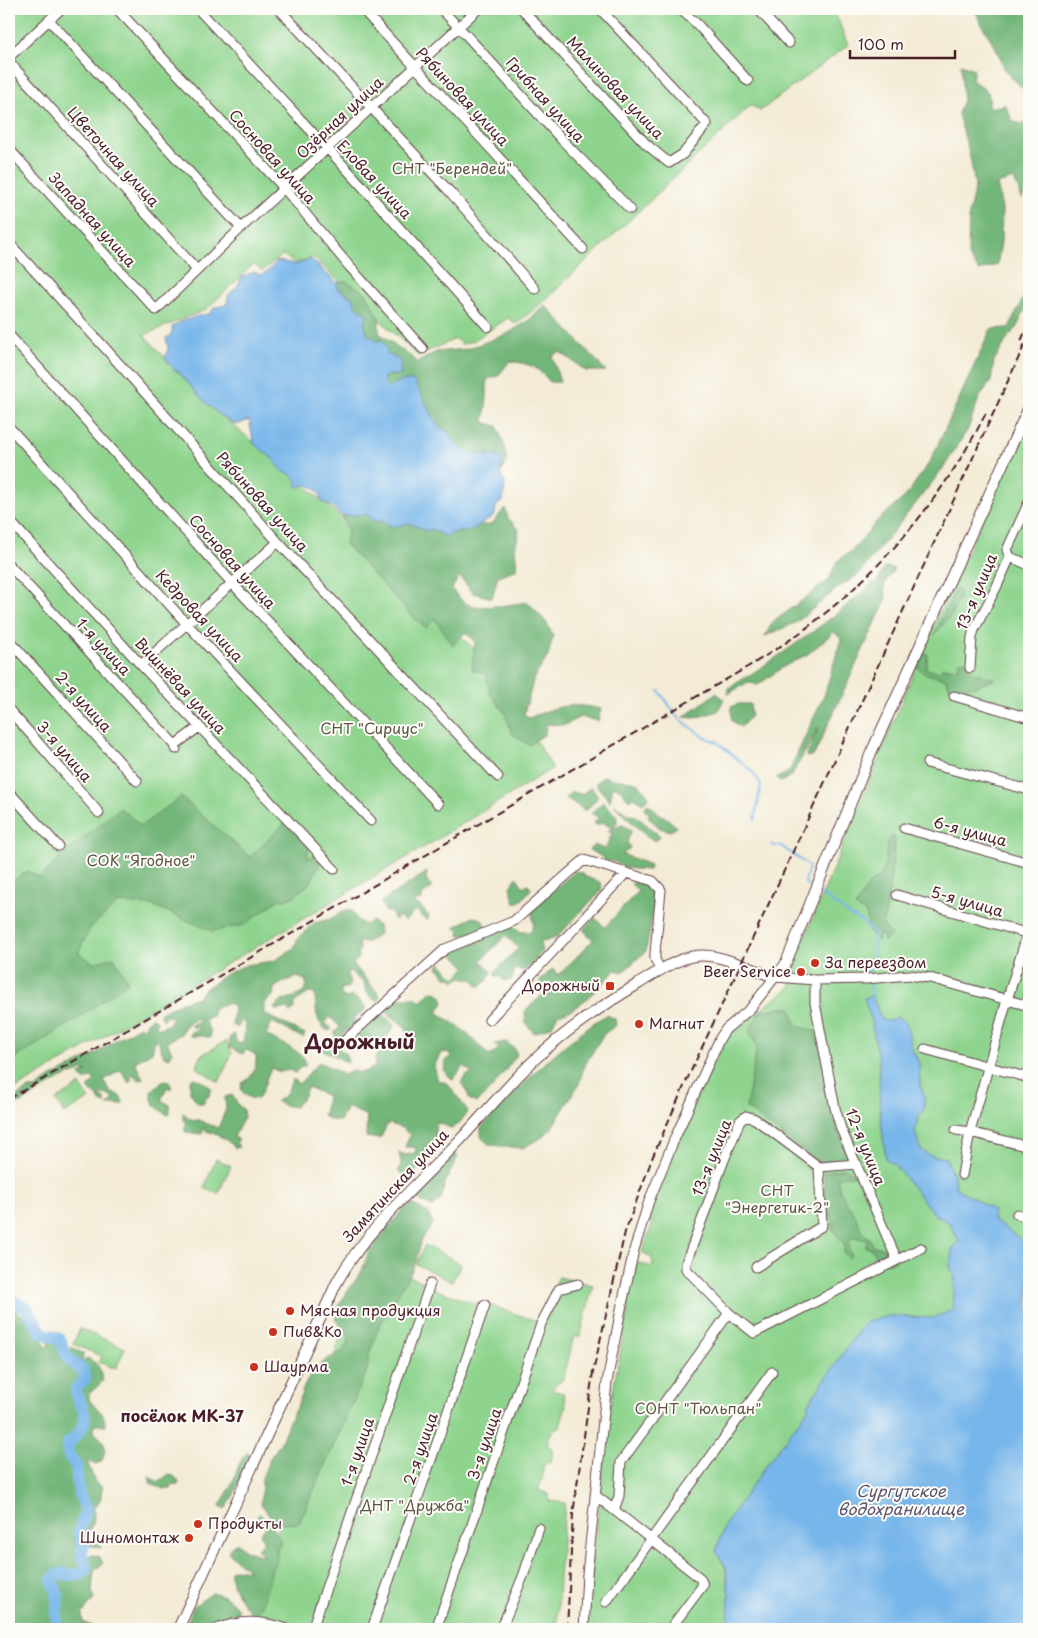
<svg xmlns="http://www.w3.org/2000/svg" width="1038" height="1638" font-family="'Playpen Sans',sans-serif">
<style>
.green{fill:#8ed48e;stroke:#6c7a5c}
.forest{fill:#72b679;stroke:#5e6a52}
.water{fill:#77b6ea;stroke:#606a8a}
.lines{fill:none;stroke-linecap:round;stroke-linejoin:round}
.stream{stroke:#77b6ea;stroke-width:2}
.river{stroke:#77b6ea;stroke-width:12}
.minor-casing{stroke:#633e44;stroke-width:11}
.tertiary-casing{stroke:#633e44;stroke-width:12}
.minor{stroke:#fff;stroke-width:9}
.tertiary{stroke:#fff;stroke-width:10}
.rail{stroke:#4a1f2b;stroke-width:2;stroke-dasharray:8 4;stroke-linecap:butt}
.poi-dot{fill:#c8321e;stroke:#fdfcf7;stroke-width:2}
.labels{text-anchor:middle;stroke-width:4;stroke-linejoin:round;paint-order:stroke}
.street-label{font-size:15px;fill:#4a1f2b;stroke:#fdfcf7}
.park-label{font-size:15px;fill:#5e5549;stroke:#fdfcf7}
.poi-label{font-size:15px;fill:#4a1f2b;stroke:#fdfcf7;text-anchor:start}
.neighbourhood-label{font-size:16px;font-weight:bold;fill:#4a1f2b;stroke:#fdfcf7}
.water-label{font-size:16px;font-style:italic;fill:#5a546e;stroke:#fdfcf7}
.district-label{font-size:20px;font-weight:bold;fill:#4a1f2b;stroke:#fdfcf7}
</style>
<rect width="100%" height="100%" fill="#fdfcf7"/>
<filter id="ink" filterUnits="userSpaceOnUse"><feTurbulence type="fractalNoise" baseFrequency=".02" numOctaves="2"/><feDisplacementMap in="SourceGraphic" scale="10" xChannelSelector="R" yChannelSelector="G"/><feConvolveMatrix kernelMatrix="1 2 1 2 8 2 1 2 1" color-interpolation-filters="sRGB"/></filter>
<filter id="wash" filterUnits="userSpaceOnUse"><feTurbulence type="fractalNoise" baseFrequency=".0096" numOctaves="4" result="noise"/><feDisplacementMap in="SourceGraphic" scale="20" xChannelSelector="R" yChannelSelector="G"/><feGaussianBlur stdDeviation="1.12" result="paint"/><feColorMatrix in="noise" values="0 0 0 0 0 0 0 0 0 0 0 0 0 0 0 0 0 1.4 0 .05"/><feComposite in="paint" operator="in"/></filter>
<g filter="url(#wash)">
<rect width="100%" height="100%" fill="#f3ebd5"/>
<path class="green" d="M9 9H830L836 15 848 45 760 111 751 105 543 302 516 324 508 318 473 341 462 344 455 339 418 356 313 257 296 264 283 255 262 271 254 264 207 309 144 335 207 403 339 515 482 657 553 768 436 840 9 1093Z
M1029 419V1245L993 1220 992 1210 956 1188 954 1177 946 1158 931 1156 921 1150 915 1133 918 1118 924 1109V1096L920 1085 919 1063 912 1049 906 1023 882 1020 872 996 865 999 871 1020 879 1060 880 1112 886 1160 894 1164 934 1214 950 1223 959 1242 952 1250 950 1267 955 1277 953 1310 933 1318 888 1316 864 1323 807 1406 809 1408 764 1468 725 1525 716 1551 725 1567 729 1596 728 1629H587V1609L609 1412 628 1311 627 1300 634 1262 653 1267 652 1257 642 1252 653 1222 645 1219 693 1105 727 1036 790 987 799 952 927 640Z
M226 1041 232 1053 219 1082 197 1068 200 1056Z
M80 1085 89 1099 64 1114 56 1100Z
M216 1159 231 1166 218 1194 204 1188Z
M425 1245 461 1264 452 1282 416 1264Z
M369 1249 412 1270 409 1276 432 1285 431 1288 488 1308 489 1305 537 1321 559 1277 593 1285 580 1337 574 1336 564 1377C562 1383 555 1383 552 1390L563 1393 566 1405 560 1427C552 1430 548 1437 547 1445L553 1449 551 1463H544L542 1480 538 1490 549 1494V1501L565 1503 559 1578 557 1629H240L252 1610Z
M80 1329 125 1348 116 1369 99 1362 101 1356 73 1344Z"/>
<path class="forest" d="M975 9H1029V95L1006 72 996 48 980 22Z
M961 64 974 69 972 80 988 92 990 108 1005 105 1013 122 1029 125V178L1022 199 1014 179 997 184 1002 209 1001 242 997 265 979 271 968 256 969 213 975 186 970 156 958 114 963 100Z
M346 281 366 293 379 318V333L418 362 436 352 467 349 507 334 528 321 545 305 606 371H586L560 352 552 356 560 382H550C537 366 530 364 510 361L498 376 487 379V398L484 422 497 426 504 444 507 462 500 474 502 459 498 456 471 454 458 447 449 432 438 426 414 381C403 381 396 381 388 389L384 383V377L389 375 394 376 380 339 377 342C365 334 355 311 351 296L338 288 337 283Z
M1029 285V300L1016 329 1009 336 994 361 991 381 979 398 968 429 944 467 916 503 858 575 839 587 797 622 765 636 772 623 829 580 837 561 853 550 878 520 906 496 931 460 991 329 1009 328Z
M505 508 508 518 519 530 515 549 517 569 498 576 492 598 473 593 459 576 452 589C456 594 461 601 467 604 480 610 513 604 528 602L546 622 553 636 548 656 534 678 524 714 529 718C558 706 570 702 601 709L598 721 580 717 565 725 546 724 545 734 529 745 512 734 505 713 490 693 486 673 472 670 475 640 465 633 453 645 435 619 426 628 415 619 345 544 348 532 342 516 367 514 382 520 392 527 409 523 427 531 432 529C448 532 465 536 479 525H491Z
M885 567 894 569 884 584 886 600 814 755 806 757 819 727 792 775 781 782 777 778 789 772 825 693 841 639 834 632 808 654 783 667 758 685 748 682 728 694V688C758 671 787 650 815 630 835 615 854 601 872 583L876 584Z
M956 588 961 594 951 616 934 635Z
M923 653 928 654 926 669 940 672 943 667 957 669 960 661 966 660 968 670 994 679C978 688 967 688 949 687L946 679 926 674 918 668Z
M716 693 724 699 718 711 695 718 684 717Z
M738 704H750L751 716 741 727 732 721 731 707Z
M604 776C625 786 636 771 649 798L642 803 635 797 629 800 620 789 613 786 610 801 595 784Z
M591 787 598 797 586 811 566 798 571 792 582 794Z
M181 797 250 857 285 823 309 846 307 858 317 855 320 864 310 883 293 897 278 900 244 925 212 931 152 905 118 903 90 928 78 953 94 963 114 957 128 982 77 1019 9 1062V883L28 871 40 878 68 851 120 808 141 826Z
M603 802 617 816V823L611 828 603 822 598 825 593 823 599 818 591 813Z
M647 804C654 807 655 811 660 814 668 819 669 819 676 827L671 831 660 828 649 818V813L644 810Z
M614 805 629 815 636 816 660 836 656 841 648 838Z
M622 825 632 830 627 841 630 848 622 854 650 865 649 870 634 869 622 867 616 862 604 861 603 857 589 850 594 845 604 849 607 846 612 833 607 831Z
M892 836 895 837V842L886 912 882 924 891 934 884 942 882 934 878 935 877 941 869 931 866 913 855 907 870 883 881 876 885 864 888 841Z
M576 871 584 874V876L601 883 602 890 558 936 540 943 542 952 525 971 515 968 512 980 504 981 502 977 496 976 494 973 518 948 506 935 481 961 492 971 487 981 479 987 474 980 462 977 455 981 449 976 447 978 438 968 440 963 455 978 466 967 453 954 457 946 513 926 521 932H530L534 925 532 914 536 904Z
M427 872 426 880 432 888 422 895V900L416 901 415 904 420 906 429 916 427 921 416 910 405 921 399 916 394 920 392 913 385 911 381 902Z
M517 877 523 887 528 884 531 889 523 899 515 904 510 887Z
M639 880 648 883 657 892 646 951 623 972 616 970C604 982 574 1015 558 1014L552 1026 534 1033 526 1024 525 1011 548 990 539 982 552 969 559 975 593 940 583 930 594 917 605 927 638 891 631 884Z
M343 911H352L357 920 365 925 372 921 378 926 379 934 367 942H358L360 950 357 954 359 958 353 964 378 993 380 997 379 1000 375 1001 366 992 364 982 356 977 350 971 347 973 350 984 347 988H341V995L347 998 353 996 365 1006V1010L354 1018V1026L350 1031 346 1030 340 1038H335V1032L340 1027 330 1017 325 1022 332 1029 328 1031C315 1023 316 1008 315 994L310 992 294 1003V1010L290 1013 287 1008 278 1010 274 1009C280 999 289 999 299 995 302 993 305 989 307 986L305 980 297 977 285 981 274 988 273 996C265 1001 263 1005 264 1014L305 1034 303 1038 272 1022 266 1035 296 1051 304 1058 306 1065 301 1067 295 1073 289 1070 280 1072 271 1068C266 1078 264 1089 258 1099 250 1099 245 1096 241 1089L242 1083C253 1078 257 1067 256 1055L247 1050 242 1054 229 1047 230 1037 234 1034 237 1043 243 1042 246 1027 243 1019 237 1028 232 1025 234 1007 229 1003 213 1009V1015L204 1020 211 1033 210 1038 204 1036H190L191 1032 201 1028 192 1027 191 1025 200 1020 196 1018 185 1026 181 1034 167 1042 172 1052 170 1058 164 1056 160 1047 159 1041 156 1038 152 1052 135 1062 143 1079 139 1080 131 1073V1080L129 1083 121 1070 104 1080 111 1093C119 1094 122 1096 123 1104L107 1105 113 1101V1098L105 1094 99 1095 105 1100V1104L100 1102 97 1096 89 1090V1086L95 1081 92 1077 85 1081 79 1074 87 1072 82 1070 60 1079 29 1098 15 1106 9 1105V1102L28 1089H36L50 1078 92 1056 116 1040 140 1026 144 1029 147 1022 152 1018 157 1021 156 1027 161 1028 169 1024 173 1017 165 1016 163 1020 159 1014 182 1002 198 997 205 989 228 973 246 965 274 961 294 948 298 938 314 923 330 919Z
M473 917 482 919 486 927 473 933 459 936 460 931 454 927Z
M431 991C439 993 443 995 444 1003L437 1012 463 1030 490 1056 499 1048 494 1044 506 1042 515 1049 517 1055 492 1088 476 1103 469 1099 467 1090 461 1083 465 1077 472 1072 463 1066 453 1080 444 1071 446 1061 452 1055 442 1052 434 1066 438 1081 447 1083 468 1111 459 1124 451 1128 436 1122 435 1132 439 1142 427 1147 433 1155 427 1157 414 1174 405 1177 398 1171 401 1163 399 1153 407 1155 416 1152 415 1147H405L410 1135 402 1128 388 1123 380 1139 366 1137 367 1116 347 1107 340 1121 331 1120 323 1116 325 1110 327 1096 308 1087 301 1101 295 1107 283 1105 276 1101 285 1096 293 1079 299 1084 319 1062 345 1075 352 1071C361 1074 367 1071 375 1067V1057L392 1040 405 1042 408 1032C400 1020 393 1019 383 1009L394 998H417L421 1002Z
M777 1008H791C796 1025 795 1027 814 1030L821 1049 832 1113 839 1136 850 1155 845 1161 818 1162 746 1108 757 1047 749 1031 761 1011Z
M381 1012 394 1025C389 1039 377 1043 366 1052L361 1048 358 1034Z
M607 1015 615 1019 616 1025 603 1035 592 1053 584 1067 579 1084 551 1129 544 1136 523 1148 490 1145 481 1137V1128C512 1096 542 1062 578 1035 587 1028 596 1020 607 1015Z
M324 1041 346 1053 348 1063 317 1047V1044Z
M194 1078 204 1082 212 1089 209 1096 205 1099 204 1103H198L190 1092V1080Z
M167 1080 171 1085V1089L167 1087 161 1100 170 1105V1112L168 1115C157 1109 151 1104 151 1091L161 1083Z
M232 1095 239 1106 243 1109 244 1117 234 1137 239 1140 236 1142 239 1147 235 1148C227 1139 217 1134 206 1131L204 1127 202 1134 185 1132V1126L187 1124 183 1120V1113L190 1119 198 1120 218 1128 226 1109 225 1097Z
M454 1154 458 1156 445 1183 441 1199 432 1207 414 1197 445 1161 450 1160Z
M844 1168 857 1176 838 1177 839 1188 847 1205 852 1209 863 1233 870 1239 874 1247 883 1248 885 1256 893 1253 897 1260 888 1264 876 1258 872 1249 866 1247 867 1240 855 1237 848 1242 851 1255 849 1258 844 1253V1244L832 1229 834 1222C823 1209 826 1188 824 1172Z
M412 1204 428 1213 433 1224 421 1241 417 1257 412 1270 378 1329 369 1355 367 1371 299 1523 291 1524 273 1520 261 1504 262 1478 270 1458 280 1444 290 1419 298 1404 304 1387 312 1372 327 1359 342 1352 348 1343 349 1336 335 1319 339 1304 366 1265 375 1245 403 1209Z
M9 1299 10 1302 17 1305 19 1313 30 1319 46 1347 49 1345 43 1330H50L56 1334 62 1361 70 1354 72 1347 83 1354 82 1364 87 1358C101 1365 99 1367 103 1381L89 1394V1399C96 1411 105 1409 105 1426L96 1424 93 1431C104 1441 109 1447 101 1462L95 1464 87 1461 95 1482 102 1487 100 1502 93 1508C97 1526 88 1525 87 1541L91 1542H98L101 1548 92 1546H87L86 1551 79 1539 75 1541 81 1560 82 1572 86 1571 84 1556 92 1555 99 1556 103 1563 94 1571 92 1590 94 1599 82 1614 83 1622 99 1629H9Z
M248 1452 249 1456C243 1471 235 1498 225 1509L220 1506C223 1499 227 1494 230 1488 237 1476 237 1461 248 1452Z
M169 1474 175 1477 179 1482 178 1485 172 1484 171 1489H164L151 1484 149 1477 159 1482Z
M260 1514 273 1527 281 1542 277 1549V1561L272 1568 263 1603 258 1612C254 1612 254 1613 250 1611 243 1606 228 1579 230 1571L235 1569 248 1571C243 1562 233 1560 228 1551L233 1545 238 1543 246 1551 264 1556 257 1549 264 1543 260 1533 266 1528 256 1517Z
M212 1593C223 1593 232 1601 239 1610L237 1613 230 1615 227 1620 212 1624 203 1629H191L187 1623 194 1606Z"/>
<path class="water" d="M311 259 337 283 338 288 355 300 354 304 367 315 364 324 368 336 373 337 377 342 380 339 388 350 387 354 400 360 401 375H389L384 377V383L388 388C396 382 403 380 414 381L438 426 449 432 458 447 471 454 498 456 502 459 500 474 505 484 503 501 496 506 495 515 472 530 451 533 446 537 432 529 427 531 409 523 392 527 382 520 379 522 374 521 367 514 342 516 332 506 322 502C320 489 310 482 298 487L296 484 297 480 288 473 283 472 271 457 254 444 249 420 237 425C212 414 195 391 177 370L175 371 165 358 168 349 166 338 172 334V327C180 321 199 315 209 314L215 307 226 305 229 294 237 287 242 277 254 272 261 275 268 271 277 261 290 263 295 265Z
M872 996 882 1020 890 1021 897 1017 906 1023 912 1049 919 1063 920 1085 924 1096V1109L918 1118 915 1133 921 1150 931 1156 946 1158 954 1177 956 1188 993 1210V1220L1029 1245V1629H728L729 1596 726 1567 716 1551 725 1525 764 1468 809 1408 807 1406 864 1323 888 1316 933 1318 953 1310 955 1277 950 1267 952 1250 959 1242 950 1223 934 1214 894 1164 886 1160 880 1112 879 1060 871 1020 864 998Z"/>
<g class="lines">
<path class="stream" d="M659 691 677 716 684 722 704 737 717 742 751 770 761 784 755 820
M771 844 774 846H781L809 866 805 883 809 886
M821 894 851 916 864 923 874 934V954L869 972
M870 983 872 996"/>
<path class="river" d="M9 1299 27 1308 42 1333 60 1339C65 1355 68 1361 83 1370L85 1379 76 1388C76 1397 78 1399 82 1407 90 1423 80 1433 68 1443V1454L76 1466 79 1493 86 1509 79 1532 84 1545 81 1553 87 1569 78 1575 58 1574 52 1579 58 1595 56 1629"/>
</g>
</g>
<g filter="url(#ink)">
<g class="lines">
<g class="minor-casing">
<path id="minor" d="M117 9 284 188 349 266 423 349
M198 9 353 176 488 327
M279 9 451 193 535 289
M362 9 583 249
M441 9 468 37 562 140 630 209
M522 9 646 144 669 163 683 154 707 124 600 9
M680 9 697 24 748 81
M758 9 789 43
M49 20 241 228
M9 57 61 9
M9 62 197 270
M9 149 156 310 241 228 478 9
M9 243 105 348 278 542 498 777
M9 335 232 583 438 804
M9 427 186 623 371 821
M9 520 141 665 334 869
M1010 557 1029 565
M9 565 175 745 176 749
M9 640 137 781
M1028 655 1029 653
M141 665 278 542
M970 668 972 637 974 630 997 586 1010 557 1007 550 1029 502
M954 696 1029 718
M9 710 35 739 99 813
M175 745 199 727
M927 763 1029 790
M9 792 58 846
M904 828 1029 863
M897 895 1029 934
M815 980V1003L835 1108 841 1129 897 1260
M489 1020 626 873
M342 1043 445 949 514 921 584 860 653 881 661 890 655 953V959L660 970
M925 1049 1029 1078
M956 1130 970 1132 1029 1147
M819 1167 755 1119 746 1116 740 1121 724 1160 686 1263V1269L729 1313 754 1333 921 1248
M962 1175 970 1132 1007 1000 1029 929
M1017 1214 1029 1219
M756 1267 822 1226 819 1167 857 1164
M595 1495 700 1578 703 1585 670 1629
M614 1510 619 1496 621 1462 729 1313
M606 1602 772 1372
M217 1629C241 1619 263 1621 287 1629
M312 1629 430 1284
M372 1629 485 1305
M436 1629 541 1324 559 1289 578 1284
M501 1629 524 1574 539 1528
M584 1629 587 1574 607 1382 621 1309 634 1250 649 1201 674 1140 720 1038 726 1029 750 1009 775 977 815 980 866 979 909 975 930 978 1029 1006"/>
</g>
<g class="tertiary-casing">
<path id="tertiary" d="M178 1629 337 1282C369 1226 416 1186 460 1140 483 1115 505 1089 529 1065 561 1033 600 1007 638 984 656 973 675 959 695 956 718 952 752 970 775 977L785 965 790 953 871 753 1029 407"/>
</g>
<use href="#minor" class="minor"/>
<use href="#tertiary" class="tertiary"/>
<path class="rail" d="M1021 341 1029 323
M9 1099 713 687C746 668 779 649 809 626 884 569 945 495 987 411
M567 1629 573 1514 593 1372 625 1232 653 1156 685 1084 796 845 1029 335"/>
</g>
</g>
<g class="poi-dot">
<circle cx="815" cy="963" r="5"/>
<circle cx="801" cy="972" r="5"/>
<rect x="605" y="981" width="10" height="10" rx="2.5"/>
<circle cx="639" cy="1024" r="5"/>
<circle cx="290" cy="1311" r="5"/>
<circle cx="273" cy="1332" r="5"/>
<circle cx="254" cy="1367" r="5"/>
<circle cx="198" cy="1524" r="5"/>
<circle cx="189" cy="1538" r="5"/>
</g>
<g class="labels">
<g class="street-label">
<text transform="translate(615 88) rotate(47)" y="5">Малиновая улица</text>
<text transform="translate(462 97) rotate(47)" y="5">Рябиновая улица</text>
<text transform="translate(545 100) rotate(48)" y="5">Грибная улица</text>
<text transform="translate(340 118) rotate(-43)" y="5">Озёрная улица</text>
<text transform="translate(113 157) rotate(48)" y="5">Цветочная улица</text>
<text transform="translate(272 157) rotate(48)" y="5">Сосновая улица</text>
<text transform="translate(374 180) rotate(47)" y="5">Еловая улица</text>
<text transform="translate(92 220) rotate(48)" y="5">Западная улица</text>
<text transform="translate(262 502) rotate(48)" y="5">Рябиновая улица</text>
<text transform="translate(232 562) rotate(48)" y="5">Сосновая улица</text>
<text transform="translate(977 592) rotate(-67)" y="5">13-я улица</text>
<text transform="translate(199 616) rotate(47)" y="5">Кедровая улица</text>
<text transform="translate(103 647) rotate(47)" y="5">1-я улица</text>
<text transform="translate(180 686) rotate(47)" y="5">Вишнёвая улица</text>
<text transform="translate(83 702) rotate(48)" y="5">2-я улица</text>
<text transform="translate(64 752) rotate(49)" y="5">3-я улица</text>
<text transform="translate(970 832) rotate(15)" y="5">6-я улица</text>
<text transform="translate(967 902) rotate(16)" y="5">5-я улица</text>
<text transform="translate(865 1147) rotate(68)" y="5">12-я улица</text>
<text transform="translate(712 1158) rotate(-68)" y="5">13-я улица</text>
<text transform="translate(396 1186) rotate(-47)" y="5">Замятинская улица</text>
<text transform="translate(485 1444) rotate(-71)" y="5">3-я улица</text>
<text transform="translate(421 1449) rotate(-71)" y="5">2-я улица</text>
<text transform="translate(358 1452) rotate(-71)" y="5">1-я улица</text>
</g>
<g class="park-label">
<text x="452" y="174">СНТ "Берендей"</text>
<text x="372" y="734">СНТ "Сириус"</text>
<text x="141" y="866">СОК "Ягодное"</text>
<text x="777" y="1196">СHТ<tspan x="777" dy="17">"Энергетик-2"</tspan></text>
<text x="698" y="1414">СОНТ "Тюльпан"</text>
<text x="415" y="1511">ДНТ "Дружба"</text>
</g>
<g class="poi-label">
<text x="825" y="968">За переездом</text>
<text x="791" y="977" text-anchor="end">Beer Service</text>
<text x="600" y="991" text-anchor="end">Дорожный</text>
<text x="649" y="1029">Магнит</text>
<text x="300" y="1316">Мясная продукция</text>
<text x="283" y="1337">Пив&amp;Ко</text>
<text x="264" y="1372">Шаурма</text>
<text x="208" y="1529">Продукты</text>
<text x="179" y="1543" text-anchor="end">Шиномонтаж</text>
</g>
<g class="neighbourhood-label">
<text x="182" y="1422">посёлок МК-37</text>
</g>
<g class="water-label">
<text x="901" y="1497">Сургутское<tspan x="901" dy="18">водохранилище</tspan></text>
</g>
<g class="district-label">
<text x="360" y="1049">Дорожный</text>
</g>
</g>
<rect width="1038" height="1638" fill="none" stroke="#fdfcf7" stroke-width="30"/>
<path d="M850 50v8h105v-8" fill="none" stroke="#4a1f2b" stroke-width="2.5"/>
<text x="858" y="50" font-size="15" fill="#4a1f2b" stroke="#fdfcf7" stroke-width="4" paint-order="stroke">100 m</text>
</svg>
